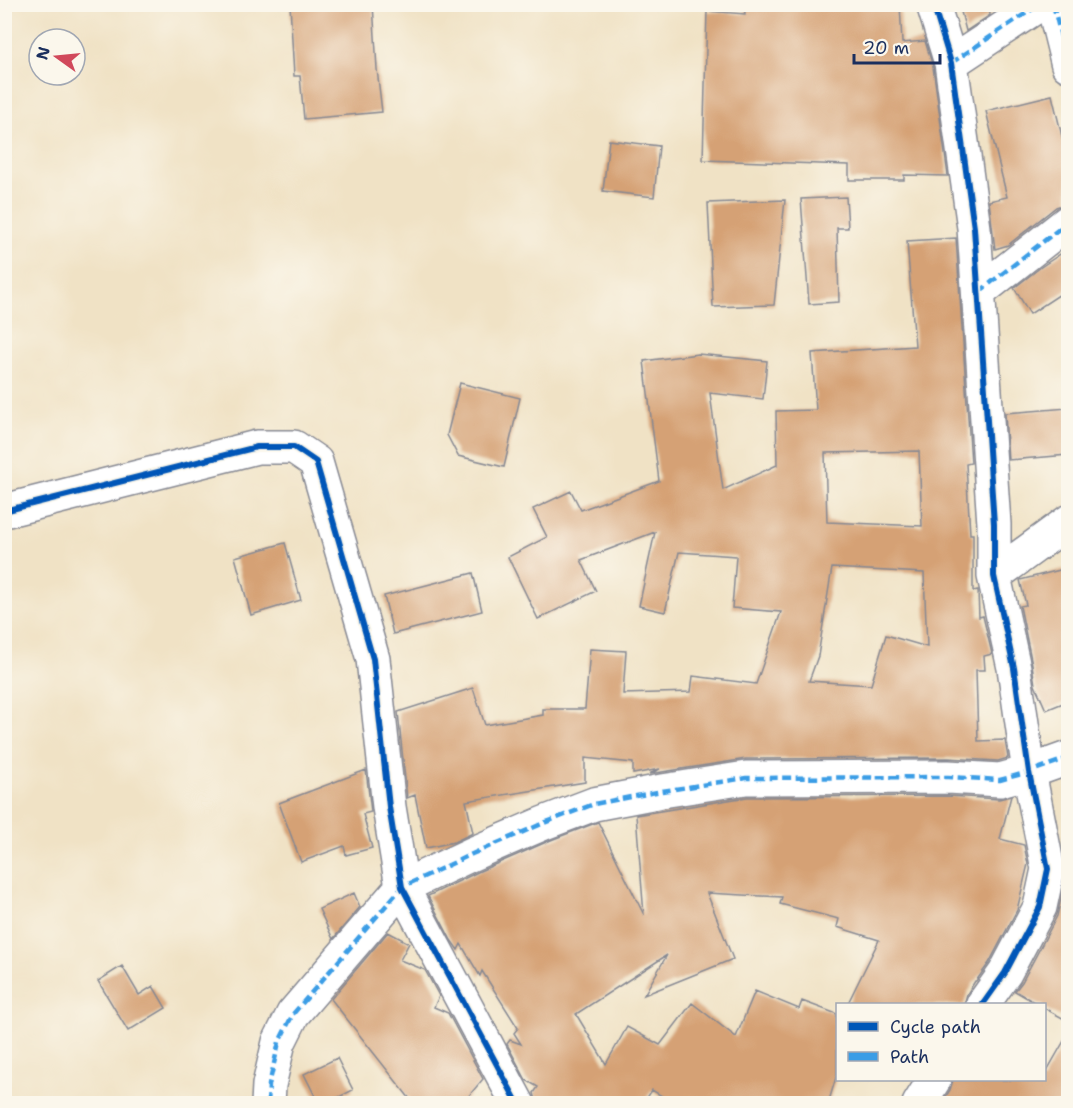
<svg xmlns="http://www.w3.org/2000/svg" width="1073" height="1108" font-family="'Shantell Sans',sans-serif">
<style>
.building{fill:#d5a175;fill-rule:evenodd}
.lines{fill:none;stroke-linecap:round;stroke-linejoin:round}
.minor-casing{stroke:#868892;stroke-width:36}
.minor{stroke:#fff;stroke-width:33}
.quiet{stroke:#3b9de6;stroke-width:4.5;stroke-dasharray:9 4.5;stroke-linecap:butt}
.cycleway-casing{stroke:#fbf7ec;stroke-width:10}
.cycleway{stroke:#0057b8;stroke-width:6}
</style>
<rect width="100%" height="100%" fill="#fbf7ec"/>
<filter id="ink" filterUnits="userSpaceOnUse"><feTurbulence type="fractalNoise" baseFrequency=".0167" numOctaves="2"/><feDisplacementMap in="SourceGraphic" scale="12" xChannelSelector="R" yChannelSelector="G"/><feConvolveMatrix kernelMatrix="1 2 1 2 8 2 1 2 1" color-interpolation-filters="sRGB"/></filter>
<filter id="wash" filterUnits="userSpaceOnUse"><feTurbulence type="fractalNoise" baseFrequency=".008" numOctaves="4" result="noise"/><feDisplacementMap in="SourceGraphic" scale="24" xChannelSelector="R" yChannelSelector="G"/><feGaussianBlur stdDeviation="1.35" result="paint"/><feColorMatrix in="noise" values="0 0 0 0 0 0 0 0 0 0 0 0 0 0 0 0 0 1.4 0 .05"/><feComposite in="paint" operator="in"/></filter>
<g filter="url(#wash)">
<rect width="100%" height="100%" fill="#f0e2c5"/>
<g id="blocks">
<path class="building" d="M290 4H373L377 69 382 112 304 119 300 76H294Z
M744 4H900L902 43 925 41 933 67 948 176 904 175V180H849V165L703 160 707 11 745 14Z
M959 4H989L990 15 966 31Z
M1052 95 1068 161V204H1065L1056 207 1008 245 995 249 989 201 1007 197 986 111Z
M609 140 659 146 654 197 603 191Z
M846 197 848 228H837L839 302 809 304 801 199Z
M785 200 774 305 713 307 708 203Z
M956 238 971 463 966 464 970 534H973V591L978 590 979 617 983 616 992 654 984 656 985 670H976L978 741 1005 740 1008 758 998 761 948 758 746 759 649 774 660 769 633 774V763L585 758V782L466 801 473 833 454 842 426 848 415 795 407 798 398 712 473 688 485 725 543 715V709H585L590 649 626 651 623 694 691 692 693 676 756 684 781 612 732 608 736 556 679 552 665 612 639 606 655 532 581 560 596 591 538 619 508 557 547 537 533 509 571 491 581 510 659 481 644 361 698 354 767 361 763 399 710 393 723 490 777 465 776 411 816 410 812 353 915 346 907 241ZM919 451 922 526 827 522 825 453ZM832 568 924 573 927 647 886 635 871 685 809 681 818 656Z
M1068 249V289L1030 314 1014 288 1041 267Z
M460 383 520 398 504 467 458 456 447 435Z
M1068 408V455L1008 460 1005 413Z
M285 543 301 600 251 615 235 557Z
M1064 569 1068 586V701L1046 710 1035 685 1032 664 1020 606 1026 605 1020 580Z
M473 573 482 611 393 634 384 596Z
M366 770 371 812 363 814 372 848 346 855 344 846 301 862 279 803Z
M948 796 999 799 1011 796 1000 839 1024 845 1028 864 1017 910 989 963 976 981H975L967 994 964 1005H847L879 940 837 927 839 919 780 904 782 897 707 893 733 959 644 995 667 955 576 1014 606 1064 627 1027 660 1045 692 1003 736 1037 755 991 799 1009 802 1001 837 1014V1074L828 1104H675L652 1090 643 1104H537L534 1093 538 1087 526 1080 507 1044 510 1040 521 1044 514 1033 518 1028 482 971 480 976 461 944 458 950 451 940 428 896 480 871 551 840 598 822 644 915 636 815 747 797Z
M1068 877V1021L1044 1008V1005H1039L1015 991 1022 982 1057 916 1064 886Z
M354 893 360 907 333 939 319 909Z
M388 932 409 943 400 960 425 970 439 996 434 1007 448 1013 483 1079 462 1104H414L331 999Z
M122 966 139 995 153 986 166 1008 128 1031 98 981Z
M1068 1034V1104H941L950 1090 953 1080H1044V1076Z
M337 1058 353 1090 325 1104H319L304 1074Z"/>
</g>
</g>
<g filter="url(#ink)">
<use href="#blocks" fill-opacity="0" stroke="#868892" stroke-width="1.5"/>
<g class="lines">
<g class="minor-casing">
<path id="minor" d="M933 4 951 63 974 228 994 524V576L1014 668 1029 772 1048 869 1040 907 1005 973 983 1004
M1053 4 1068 65
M951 63 1040 4
M979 292 1068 222
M4 511 257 447H294L316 462 373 659 389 807 402 887 518 1104
M994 576 1068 522
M268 1104 269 1085 279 1042 293 1014 402 887 472 854 544 823 594 804 662 791 746 778 948 777 1000 780 1029 772 1068 758
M919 1104 934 1080"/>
</g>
<use href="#minor" class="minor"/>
<path class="quiet" d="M1053 4 1068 65
M951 63 1040 4
M979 292 1068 222
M268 1104 269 1085 279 1042 293 1014 402 887 472 854 544 823 594 804 662 791 746 778 948 777 1000 780 1029 772 1068 758"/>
<g class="cycleway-casing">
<path id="cycleway" d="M933 4 951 63 974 228 994 524V576L1014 668 1029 772 1048 869 1040 907 1005 973 983 1004
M4 511 257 447H294L316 462 373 659 389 807 402 887 518 1104"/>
</g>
<use href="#cycleway" class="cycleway"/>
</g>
</g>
<rect width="1073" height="1108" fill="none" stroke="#fbf7ec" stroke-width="24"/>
<rect x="836" y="1003" width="210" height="78" fill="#fbf7ec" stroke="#a1a7b3" stroke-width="1.5"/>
<rect x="848" y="1022" width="30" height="9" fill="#0057b8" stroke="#a1a7b3" stroke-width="1.5"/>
<text x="890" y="1033" font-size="18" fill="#1b2f5e">Cycle path</text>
<rect x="848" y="1052" width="30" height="9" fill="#3b9de6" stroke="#a1a7b3" stroke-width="1.5"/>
<text x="890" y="1063" font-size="18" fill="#1b2f5e">Path</text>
<g transform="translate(57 57) rotate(285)"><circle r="28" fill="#fbf7ec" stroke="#a1a7b3" stroke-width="1.5"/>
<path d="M0-4.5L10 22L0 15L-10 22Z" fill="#d1495b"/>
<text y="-9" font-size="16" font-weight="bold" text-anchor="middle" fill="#1b2f5e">N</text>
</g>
<path d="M854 54v9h86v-9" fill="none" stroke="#1b2f5e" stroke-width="3"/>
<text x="863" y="54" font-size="18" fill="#1b2f5e" stroke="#fbf7ec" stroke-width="4.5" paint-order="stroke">20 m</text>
</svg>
